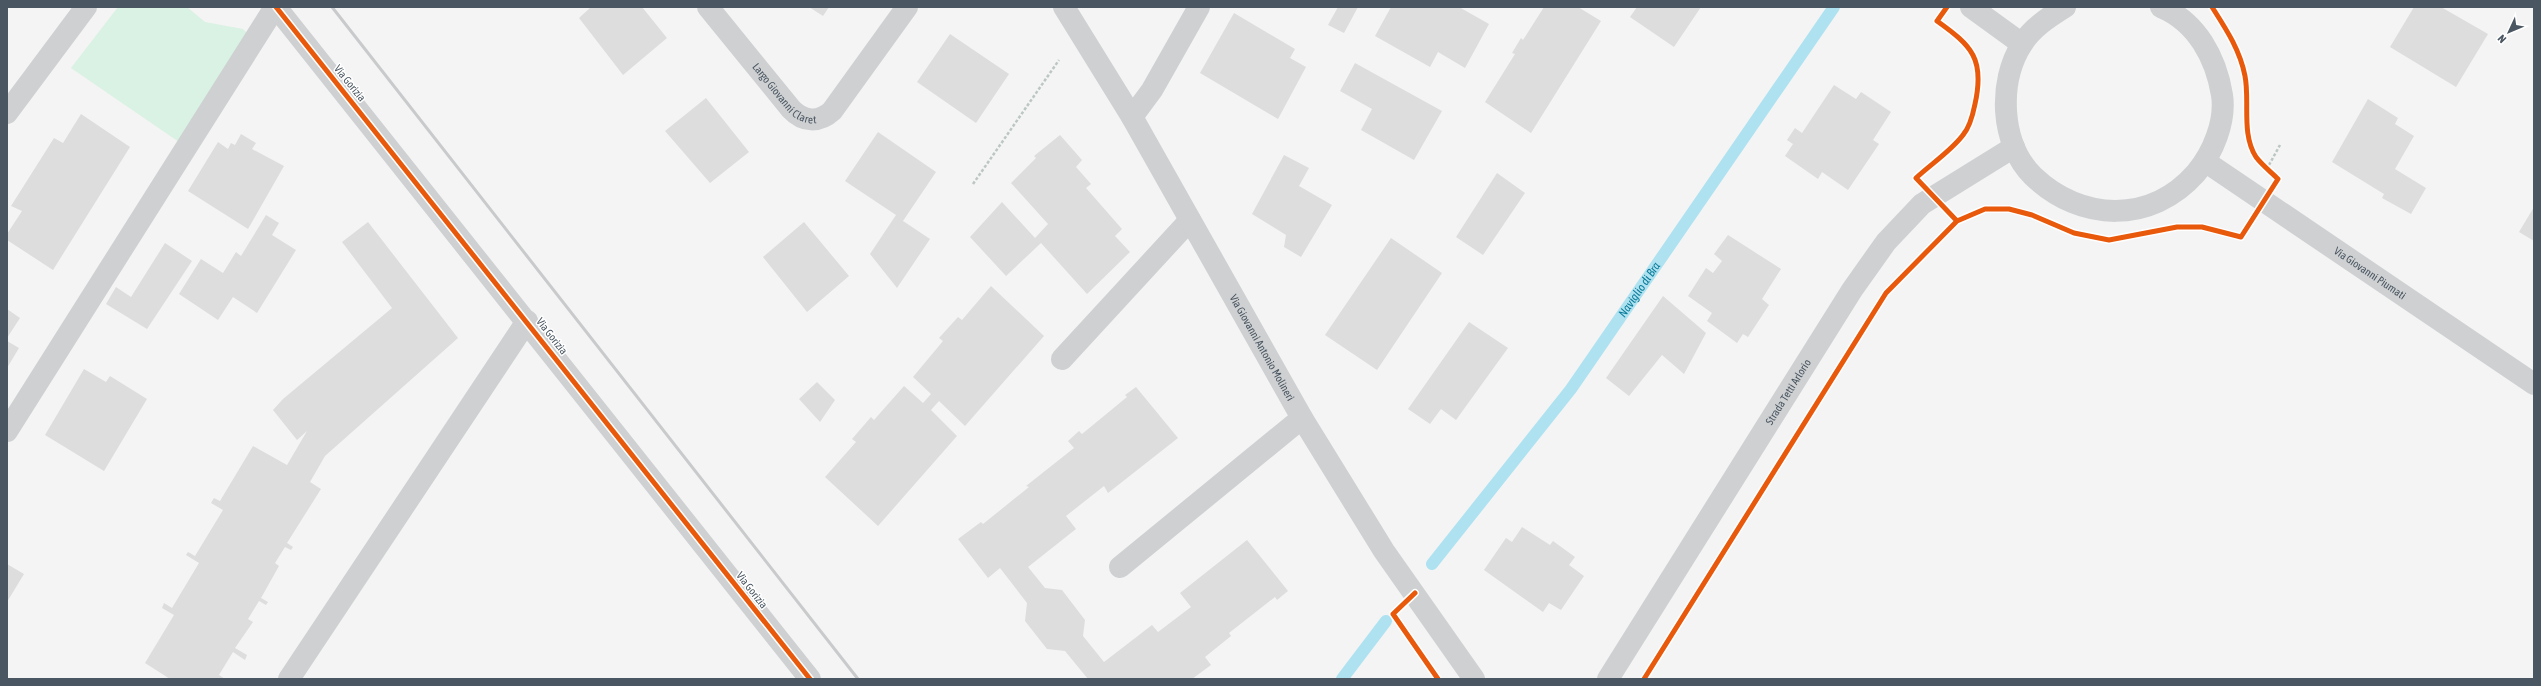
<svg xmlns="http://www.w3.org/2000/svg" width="2541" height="686" font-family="'Asap Condensed',sans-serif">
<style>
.green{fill:#d9f2e3}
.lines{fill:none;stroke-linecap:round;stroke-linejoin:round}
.stream{stroke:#aee2f0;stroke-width:12}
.building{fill:#ddddde}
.path{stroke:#bcc7c4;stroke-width:2.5;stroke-dasharray:3 2;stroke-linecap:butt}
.service{stroke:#ced0d2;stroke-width:22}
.minor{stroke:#ced0d2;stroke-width:22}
.tertiary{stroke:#ced0d2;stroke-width:22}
.rail{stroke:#c9cacc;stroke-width:3}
.cycleway-casing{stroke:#fff;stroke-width:8}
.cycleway{stroke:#e8590c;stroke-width:5}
.labels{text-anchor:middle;stroke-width:3;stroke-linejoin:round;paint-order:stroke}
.street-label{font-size:11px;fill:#4a5661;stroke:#fff}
.water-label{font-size:12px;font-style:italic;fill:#0c7c9b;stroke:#fff}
</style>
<rect width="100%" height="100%" fill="#f4f4f4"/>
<path class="green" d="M118 7H187L205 22 243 29 248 34 179 142 71 68Z"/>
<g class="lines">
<g class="stream">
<path id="s1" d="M1432 564 1571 389 1834 7"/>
<path d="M1342 679 1386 621"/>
</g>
</g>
<path class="building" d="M591 7H642L667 38 623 75 579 18Z
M809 7H829L823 16Z
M1338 7H1358L1344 33 1328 25Z
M1391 7H1459L1489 24 1465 68 1438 52 1430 67 1375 36Z
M1544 7H1578L1601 21 1531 133 1485 102 1515 54 1512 53 1521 38 1523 40Z
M1637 7H1701L1674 47 1630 17Z
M2414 7H2441L2488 34 2456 87 2390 47Z
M1234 13 1295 49 1290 58 1306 67 1278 119 1200 73Z
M950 34 1009 74 976 123 917 82Z
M1355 63 1442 111 1414 160 1361 130 1372 109 1340 91Z
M1834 85 1856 99 1861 92 1891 112 1873 140 1879 144 1848 190 1822 172 1818 179 1785 156 1793 144 1787 140 1795 128 1802 133Z
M706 98 749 152 710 183 665 131Z
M2368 99 2398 118 2395 124 2414 136 2395 169 2426 188 2411 214 2382 198 2384 194 2332 162Z
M81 114 130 147 53 270 7 240V234L22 211 11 206 54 138 63 143Z
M878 132 936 172 903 221 930 239 897 288 870 254 896 215 845 181Z
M241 134 256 143 252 149 284 166 248 229 188 191 218 142 228 149 231 143 235 145Z
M1060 135 1082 160 1076 167 1091 184 1086 188 1122 229 1115 236 1130 252 1087 294 1041 243 1006 276 970 237 1002 202 1035 238 1048 224 1011 183 1036 158 1034 156Z
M1284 155 1309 168 1299 186 1332 205 1301 257 1284 247 1286 235 1252 214Z
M1497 173 1525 193 1483 255 1456 237Z
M2534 207V241L2519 232Z
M266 215 279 223 272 235 296 250 257 313 233 297 218 320 179 294 201 259 223 273 236 252 241 256Z
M368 222 458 338 325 456 310 482 321 489 287 543 293 547 291 550 285 547 275 563 279 566 261 598 268 602 266 605 259 601 248 619 253 622 235 648 247 655 245 660 233 652 219 675 225 679H170L145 663 174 615 162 608 164 603 172 608 199 563 186 555 188 552 195 556 223 510 211 503 214 498 220 501 253 446 287 465 307 431 297 440 273 410 283 399 392 308 342 242Z
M804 222 849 276 807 312 763 257Z
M1728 235 1781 269 1762 299 1769 305 1748 337 1743 334 1737 343 1707 321 1712 313 1688 296 1706 268 1713 273 1722 261 1714 254Z
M1391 238 1442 273 1377 370 1325 335Z
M165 243 192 261 147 329 106 304 116 287 131 297Z
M991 286 1044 336 965 426 939 401 931 410 957 436 878 526 825 477 856 442 852 439 871 417 874 420 904 386 923 403 931 394 913 377 943 341 939 338 958 317 962 320Z
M1663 296 1706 333 1684 374 1662 355 1629 396 1606 378Z
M7 309 20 318 7 338Z
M1469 322 1508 348 1456 420 1441 409 1430 424 1408 409Z
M7 341 19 348 7 368Z
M84 369 106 382 110 376 147 399 104 471 45 435Z
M817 382 835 400 820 422 799 399Z
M1136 387 1178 438 1108 493 1104 486 1066 516 1076 529 1028 567 1045 588 1062 590 1085 620 1083 636 1104 662 1152 625 1158 632 1191 607 1180 593 1247 540 1288 591 1277 600 1275 597 1229 633 1231 636 1205 657 1211 665 1192 679H1088L1065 651 1047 649 1025 621 1027 603 1000 568 988 578 958 539 981 522 983 524 1029 487 1026 486 1074 448 1068 441 1079 431 1082 434 1127 397 1125 395Z
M1522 527 1550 545 1553 541 1575 557 1569 565 1584 576 1561 610 1549 603 1543 612 1484 570 1506 538 1512 542Z
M7 564 24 574 7 602Z"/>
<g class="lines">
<path class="path" d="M2269 165 2280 145
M973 184 1059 60"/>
<path class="service" d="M7 113 86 7
M1132 117 1152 90 1199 7
M1062 359 1190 220
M7 431 275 7
M1120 567 1302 418
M289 679 527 321"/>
<g class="minor">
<path d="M276 7 810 679"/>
<path id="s2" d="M708 7 791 109C803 122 819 123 832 111L907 7"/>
<path id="s3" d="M1064 7 1132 117 1302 418 1384 551 1474 679"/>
<path id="s4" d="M1608 679 1852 290 1886 242 1922 204 2014 147"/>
</g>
<g class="tertiary">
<path d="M1971 7 2022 44"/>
<path d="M2065 7C2049 17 2032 28 2022 44 1998 82 2000 143 2033 176 2081 222 2151 224 2196 173 2213 153 2226 121 2222 95 2216 58 2197 22 2161 7"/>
<path id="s5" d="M2206 162 2534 384"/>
</g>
<path class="rail" d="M332 7 858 679"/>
<g class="cycleway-casing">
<path id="cycleway" d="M276 7 810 679
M1947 7 1937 21C1972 46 1985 59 1975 104 1973 114 1970 127 1963 135 1951 151 1931 164 1916 178L1957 221
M1415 593 1393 614 1438 679
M1644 679 1886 293 1957 221 1985 209H2009L2032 215 2074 233 2109 240 2177 227H2202L2241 237 2278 179C2271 172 2262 165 2256 157 2241 134 2250 101 2245 76 2240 50 2226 29 2212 7"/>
</g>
<use href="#cycleway" class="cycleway"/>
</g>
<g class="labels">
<g class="street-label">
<text transform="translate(350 83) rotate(51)" y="4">Via Gorizia</text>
<text dy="4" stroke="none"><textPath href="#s2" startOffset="117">Largo Giovanni Claret</textPath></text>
<text dy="4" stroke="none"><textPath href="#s5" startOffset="198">Via Giovanni Piumati</textPath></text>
<text transform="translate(552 336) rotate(52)" y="4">Via Gorizia</text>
<text dy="4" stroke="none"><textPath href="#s3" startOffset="394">Via Giovanni Antonio Molineri</textPath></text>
<text dy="4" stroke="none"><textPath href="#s4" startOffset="339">Strada Tetti Arlorio</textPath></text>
<text transform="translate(752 590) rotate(52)" y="4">Via Gorizia</text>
</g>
<g class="water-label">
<text dy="4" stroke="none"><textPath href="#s1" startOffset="344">Naviglio di Bra</textPath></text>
</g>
</g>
<rect width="2541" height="686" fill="none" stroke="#4a5661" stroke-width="16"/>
<g transform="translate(2509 32) rotate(226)" stroke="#ffffff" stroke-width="3" paint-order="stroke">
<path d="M0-3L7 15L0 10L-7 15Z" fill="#4a5661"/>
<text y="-6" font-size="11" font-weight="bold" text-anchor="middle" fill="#4a5661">N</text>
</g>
</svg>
